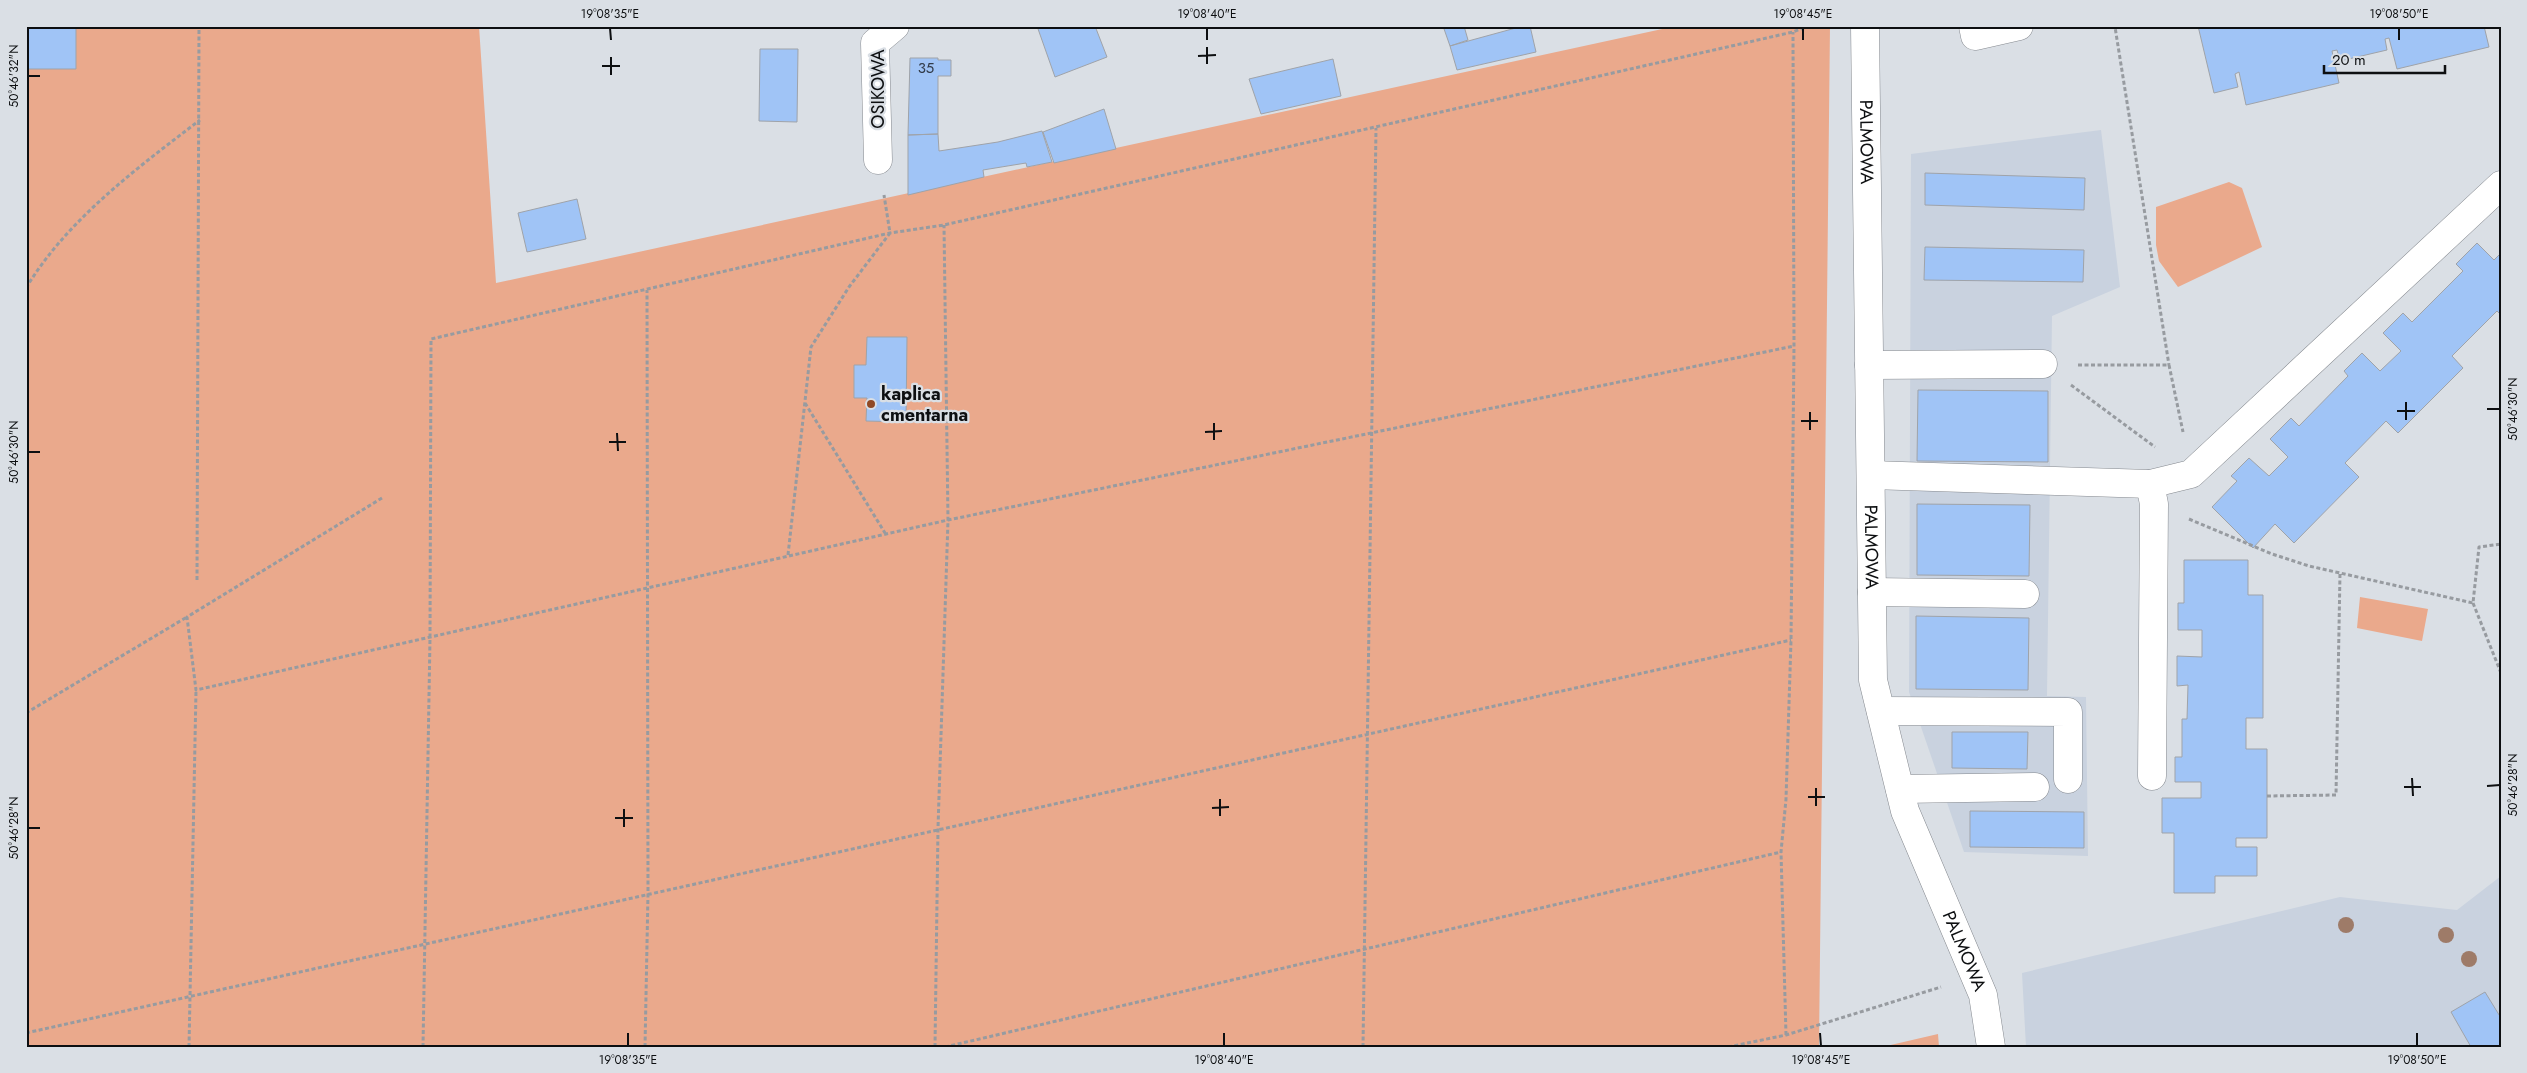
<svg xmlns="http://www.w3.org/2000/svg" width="2527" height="1073" font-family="Jost,sans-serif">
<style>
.built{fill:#c9d2df}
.green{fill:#eaa98c}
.building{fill:#a0c4f6;stroke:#9fa3a9}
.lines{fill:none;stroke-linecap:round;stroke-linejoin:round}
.minor-casing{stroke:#85898f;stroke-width:29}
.path{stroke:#979ba0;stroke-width:3;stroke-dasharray:4 2.5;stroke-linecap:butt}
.minor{stroke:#fff;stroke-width:28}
.tree{fill:#9e7b68}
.ticks{fill:none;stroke:#0d0f11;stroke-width:2}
.poi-dot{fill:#904925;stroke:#dadfe5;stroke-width:2}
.labels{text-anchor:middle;stroke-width:4.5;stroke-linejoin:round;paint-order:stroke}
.number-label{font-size:15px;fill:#323c4a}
.street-label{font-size:18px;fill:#0d0f11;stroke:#dadfe5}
.poi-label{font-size:18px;font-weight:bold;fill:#0d0f11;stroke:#dadfe5;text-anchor:start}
.neatline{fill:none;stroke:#0d0f11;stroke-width:2}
.ticks-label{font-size:12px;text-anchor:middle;fill:#0d0f11}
</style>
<rect width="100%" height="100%" fill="#dadfe5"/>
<path class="built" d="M2101 130 2120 287 2052 316 2047 696 2086 697 2088 856 1964 852 1909 692 1911 154Z
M2501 876V1047H2026L2022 973 2340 897 2457 910Z"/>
<path class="green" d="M26 26H479L496 283 1676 26H1830L1819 1047H26Z
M2229 182 2242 188 2262 247 2178 287 2159 261 2156 245V207Z
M2360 597 2428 609 2422 641 2357 628Z
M1938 1034 1939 1047H1882Z"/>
<path class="building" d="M26 26H76V69H26Z
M1037 26H1095L1107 57 1055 77Z
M1443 26H1464L1468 40 1450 46Z
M1523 26H1530L1536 52 1457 70 1450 46Z
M2198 26H2484L2489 47 2397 69 2389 38 2385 39 2387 50 2340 61 2337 50 2332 51 2339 83 2246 105 2239 72 2235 74 2238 87 2214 93Z
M760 49H798L797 122 759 121Z
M910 58H938V60H951V76H938V134L908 135Z
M1333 59 1341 96 1261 114 1249 79Z
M1104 109 1116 149 1054 163 1043 132Z
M1042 131 1052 162 1027 167 1026 163 983 170 984 177 908 195V135L938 134 939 151 998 142Z
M1925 173 2085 178 2084 210 1925 205Z
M577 199 586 239 527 252 518 213Z
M2477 243 2494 260 2501 253V315L2497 311 2452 356 2463 368 2398 433 2386 421 2345 463 2359 477 2294 543 2275 524 2253 548 2212 507 2237 481 2231 476 2249 458 2269 476 2288 457 2270 439 2291 418 2299 426 2348 376 2344 371 2362 353 2380 371 2401 351 2383 333 2403 313 2412 322 2463 271 2456 264Z
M1925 247 2084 250 2083 282 1924 280Z
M867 337H907L906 422 866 421 867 398H854V365H866Z
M1918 390 2048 391V462L1917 461Z
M1917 504 2030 505 2029 576 1917 575Z
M2184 560H2248V595H2263V718H2246V749H2267V838H2236V847H2257V876H2215V893H2174V833H2162V798H2201V782H2175V757H2182V719H2187L2188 685 2177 686V656L2202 657V630H2178V603H2184Z
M1916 616 2029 618 2028 690 1916 689Z
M1952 732H2028L2027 769 1952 768Z
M1970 811 2084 812V848L1970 847Z
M2485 992 2501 1018V1047H2471L2451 1012Z"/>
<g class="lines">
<g class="minor-casing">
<g id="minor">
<path id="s1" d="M1865 26 1873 680 1905 811 1983 995 1991 1047"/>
<path d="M1973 26 1975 36 2019 26"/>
<path d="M878 160 875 43 895 26"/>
<path d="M1869 365 2043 364"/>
<path d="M1871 475 2150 484 2191 474 2501 185"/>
<path d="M2150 484 2154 504 2152 776"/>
<path d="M1872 592 2025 594"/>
<path d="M1881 711 2068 712V779"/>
<path d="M1900 789 2035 787"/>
</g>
</g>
<path class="path" d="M2119 26 2115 27 2169 365
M26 288C67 220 137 168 200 120
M2078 365H2169L2183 432
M2071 385 2155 447
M805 403 885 533
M382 498 187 617 196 690 948 520 1794 346
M2189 519 2272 554 2309 566 2473 603 2479 547 2501 544
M788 555 811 347 849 287 890 233 884 195
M197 580 199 26
M2473 603 2501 673
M26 713 187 617
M2267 796 2336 795 2340 573
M26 1033 1791 640
M1786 1035 1781 852 1786 799 1791 640 1794 346 1793 32
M189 1047 196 690
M423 1047 430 638 431 339 890 233 944 225 1793 32 1808 26
M645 1047 648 893 647 290
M935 1047 938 828 948 520 944 225
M945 1047 1781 852
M1363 1047 1376 128
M1728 1047 1786 1035 1941 987"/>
<use href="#minor" class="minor"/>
</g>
<g class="tree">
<circle cx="2346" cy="925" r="8"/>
<circle cx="2446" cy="935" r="8"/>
<circle cx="2469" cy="959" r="8"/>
</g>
<path class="ticks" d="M610 28 611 40M1207 28V40M1803 28V40M2399 28V40M1207 47V64M1198 56 1216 55M611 57V75M602 66H620M28 76H40M2406 402V420M2487 409H2500M2397 411H2415M1810 412V430M1801 421H1818M1214 423V440M1205 432 1222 431M617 433 618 451M609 442H626M28 452H40M2412 778 2413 796M2487 786 2500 785M2404 787H2421M1816 788V806M1808 797H1825M1220 799V816M1212 808 1229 807M624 809V827M615 818H633M28 828H40M628 1033V1046M1224 1033V1046M1820 1033 1821 1046M2417 1033V1046"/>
<circle class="poi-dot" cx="871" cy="404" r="5"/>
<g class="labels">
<g class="number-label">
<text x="926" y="73">35</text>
</g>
<g class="street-label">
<text transform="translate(878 89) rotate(-90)" y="6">OSIKOWA</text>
<text dy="6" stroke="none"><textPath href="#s1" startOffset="116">PALMOWA</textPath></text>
<text dy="6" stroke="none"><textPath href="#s1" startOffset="521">PALMOWA</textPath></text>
<text dy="6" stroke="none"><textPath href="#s1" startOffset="941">PALMOWA</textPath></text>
</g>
<g class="poi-label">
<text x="881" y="400">kaplica<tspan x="881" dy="21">cmentarna</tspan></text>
</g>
</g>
<rect width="2527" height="1073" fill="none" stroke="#dadfe5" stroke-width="55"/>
<path d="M2324 65v8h121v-8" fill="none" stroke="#0d0f11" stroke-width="2.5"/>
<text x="2332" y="65" font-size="15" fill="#0d0f11" stroke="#dadfe5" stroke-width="4" paint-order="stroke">20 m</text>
<rect x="28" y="28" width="2472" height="1018" class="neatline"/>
<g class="ticks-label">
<text x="610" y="18">19°08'35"E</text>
<text x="1207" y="18">19°08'40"E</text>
<text x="1803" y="18">19°08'45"E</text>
<text x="2399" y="18">19°08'50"E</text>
<text transform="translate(14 76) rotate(-90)" y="4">50°46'32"N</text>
<text transform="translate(2513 409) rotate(-90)" y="4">50°46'30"N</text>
<text transform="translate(14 452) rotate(-90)" y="4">50°46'30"N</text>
<text transform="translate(2513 785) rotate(-90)" y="4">50°46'28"N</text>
<text transform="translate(14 828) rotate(-90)" y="4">50°46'28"N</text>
<text x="628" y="1064">19°08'35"E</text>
<text x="1224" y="1064">19°08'40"E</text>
<text x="1821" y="1064">19°08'45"E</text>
<text x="2417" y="1064">19°08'50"E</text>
</g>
</svg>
